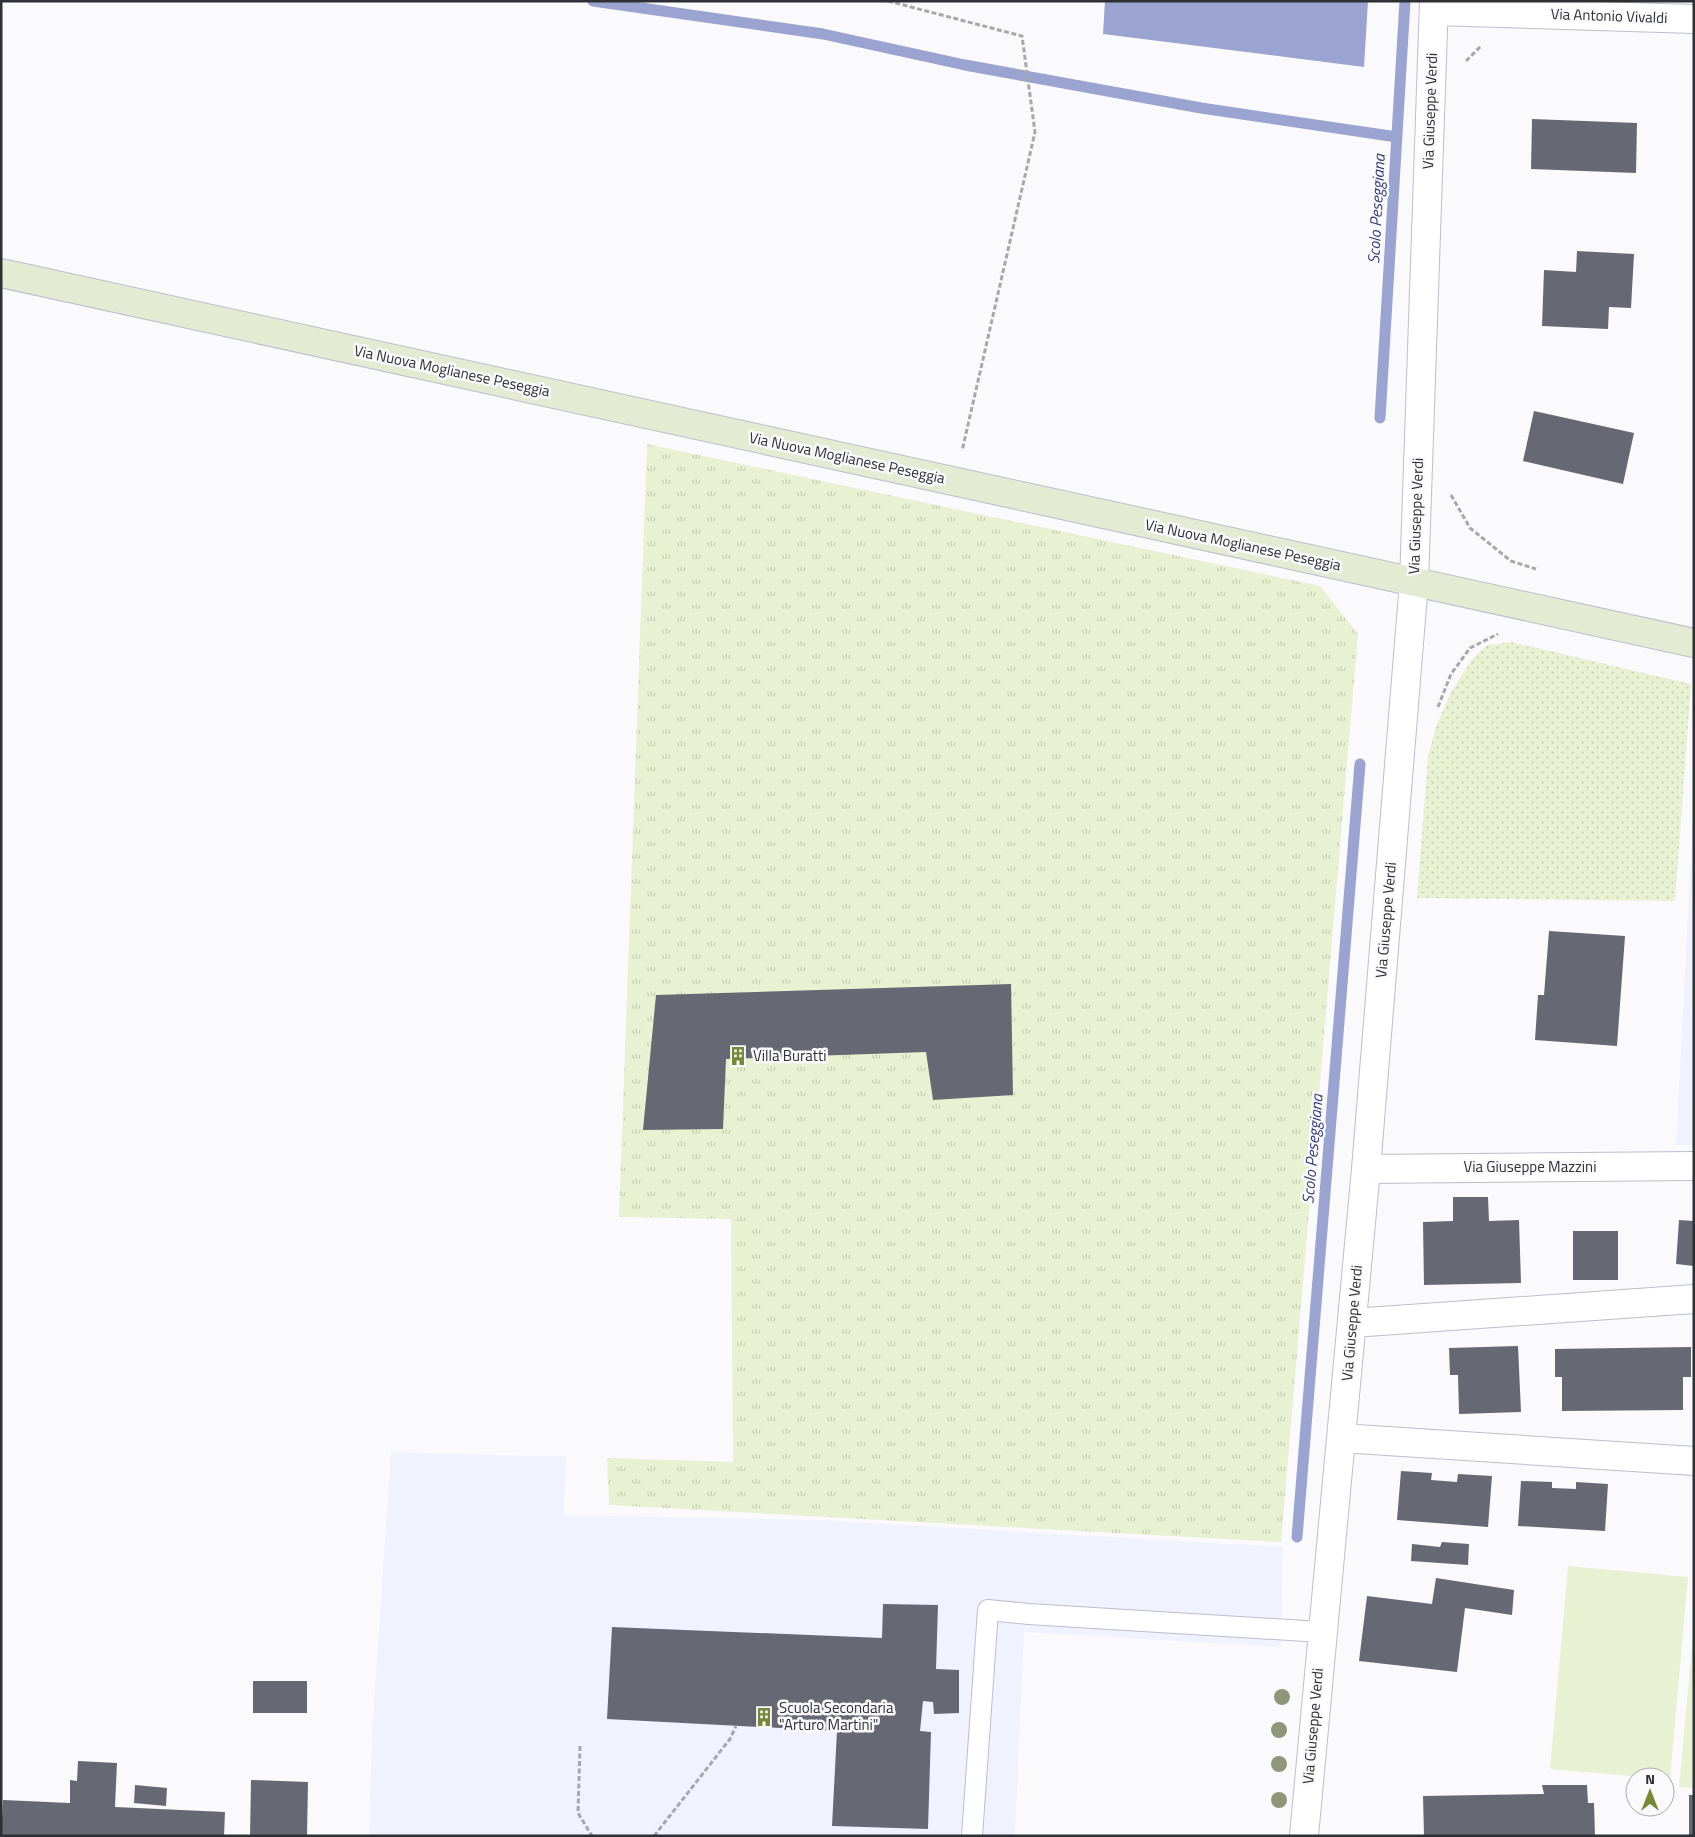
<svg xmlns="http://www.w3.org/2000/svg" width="1695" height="1837" font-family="'Titillium Web',sans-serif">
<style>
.built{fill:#f0f2ff}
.grass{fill:url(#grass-dots)}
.park{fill:url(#park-tufts)}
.garden{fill:#e8f1d1}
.water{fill:#9ba3d0}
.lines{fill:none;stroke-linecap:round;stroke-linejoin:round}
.stream{stroke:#9ba3d0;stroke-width:11}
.building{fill:#666974}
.lane-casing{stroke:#bcbecb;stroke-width:22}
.street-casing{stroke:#bcbecb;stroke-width:30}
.secondary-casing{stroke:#bcbecb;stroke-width:30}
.path{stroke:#a8a8ac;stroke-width:3;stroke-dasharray:5 2.5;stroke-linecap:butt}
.lane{stroke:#fff;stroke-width:20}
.street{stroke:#fff;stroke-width:28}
.secondary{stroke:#e5ebd3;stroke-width:28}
.tree{fill:#909679}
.labels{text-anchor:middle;stroke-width:5;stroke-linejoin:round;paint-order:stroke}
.street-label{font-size:15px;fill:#2f3035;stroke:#fafafd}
.poi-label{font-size:15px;fill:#2f3035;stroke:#fafafd;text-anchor:start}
.water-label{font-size:16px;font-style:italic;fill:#343972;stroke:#fafafd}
</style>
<defs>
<pattern id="grass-dots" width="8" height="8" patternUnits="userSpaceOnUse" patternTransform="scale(1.25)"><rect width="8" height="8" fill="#e8f1d1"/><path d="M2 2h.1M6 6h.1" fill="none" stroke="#c7cfb4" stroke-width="1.8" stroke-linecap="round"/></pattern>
<pattern id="park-tufts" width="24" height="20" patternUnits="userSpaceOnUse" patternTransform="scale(1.25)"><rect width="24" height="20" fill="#e8f1d1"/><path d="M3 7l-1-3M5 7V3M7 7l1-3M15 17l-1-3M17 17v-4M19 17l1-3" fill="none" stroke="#c7cfb4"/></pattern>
</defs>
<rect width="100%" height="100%" fill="#fafafd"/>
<path class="built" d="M1694 799V1145H1676Z
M391 1452 566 1457 564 1515 818 1520 1283 1547 1281 1647 1024 1632 1015 1836H369L372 1733Z"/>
<path class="grass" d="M1511 642 1691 684 1675 901 1417 898 1428 757 1436 727 1450 694 1472 659 1487 645Z"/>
<path class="park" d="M647 444 1320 586 1358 634 1281 1542 609 1505 607 1458 733 1462 731 1219 619 1217Z"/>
<path class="garden" d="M1568 1566 1688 1577 1670 1779H1665V1777H1644L1550 1769Z
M1694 1625V1788L1679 1787Z"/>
<path class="water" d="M1105 1H1368L1364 67 1103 34Z"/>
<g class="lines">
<path class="stream" d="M593 1 823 34 965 65 1201 108 1397 137
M1380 418 1405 1
M1297 1537 1360 764"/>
</g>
<path class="building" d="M1532 119 1637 123 1636 173 1531 169Z
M1577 251 1634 254 1631 308 1609 307 1608 329 1542 326 1544 270 1576 272Z
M1534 411 1634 433 1623 484 1523 461Z
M1549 931 1625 936 1617 1046 1535 1040 1538 995H1544Z
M1011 984 1013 1095 933 1100 926 1052 726 1059 723 1129 643 1130 656 995Z
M1453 1197H1488L1489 1221 1519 1220 1521 1283 1424 1285 1423 1222 1453 1221Z
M1679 1220 1694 1221V1266L1676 1264Z
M1573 1231H1618V1280H1573Z
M1518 1346 1521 1412 1459 1414 1458 1375H1450L1449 1348Z
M1691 1347V1377H1683V1410L1562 1411V1377H1555V1349Z
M1401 1471 1432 1473 1431 1480 1457 1482 1458 1474 1492 1476 1488 1527 1397 1520Z
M1521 1481 1552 1482V1488L1576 1489V1482L1608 1484 1605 1531 1518 1526Z
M1442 1542 1469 1544 1468 1565 1411 1561 1412 1544 1440 1547Z
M1436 1578 1514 1590 1512 1615 1465 1608 1457 1672 1359 1661 1367 1596 1432 1604Z
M883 1604 938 1605 936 1669 959 1670V1713L934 1714 933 1702 923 1701 920 1731 931 1732 928 1829 832 1826 837 1731 607 1719 612 1627 882 1638Z
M253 1681H307V1713H253Z
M78 1761 117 1763 115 1807 225 1812 224 1836H1L3 1800 70 1803V1780L77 1781Z
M251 1780 308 1782 307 1836H250Z
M135 1785 167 1788 166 1806 134 1803Z
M1542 1785H1587L1588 1803H1594L1595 1836H1424L1423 1796 1544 1794Z
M1689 1795H1694V1835H1689Z"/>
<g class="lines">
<g class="lane-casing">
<path id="lane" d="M972 1836 988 1610 1029 1614 1322 1632"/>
</g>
<g class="street-casing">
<path id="street" d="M1434 11 1694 19
M1366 1169 1694 1166
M1352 1323 1694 1299
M1341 1438 1694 1461
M1304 1836 1366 1169 1414 582 1434 1"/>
</g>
<g class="secondary-casing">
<path id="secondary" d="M1 273 1694 643"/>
</g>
<path class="path" d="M888 1 1022 36 1035 132 962 451
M1466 61 1481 46
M1451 495 1470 528 1511 561 1536 569
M1438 707 1451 674 1470 648 1498 634
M580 1746 578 1813 592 1836
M654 1836 730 1739 736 1726"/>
<use href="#lane" class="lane"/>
<use href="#street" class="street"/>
<use href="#secondary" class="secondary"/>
</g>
<g class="tree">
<circle cx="1282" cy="1697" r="8"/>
<circle cx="1279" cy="1730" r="8"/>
<circle cx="1279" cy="1764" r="8"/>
<circle cx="1279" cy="1800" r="8"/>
</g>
<defs>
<g id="building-bare" transform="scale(1.5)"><path d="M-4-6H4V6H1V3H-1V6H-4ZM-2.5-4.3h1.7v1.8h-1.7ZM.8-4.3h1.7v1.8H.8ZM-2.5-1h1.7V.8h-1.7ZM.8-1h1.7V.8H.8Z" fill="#778838" stroke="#fafafd" stroke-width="2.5" paint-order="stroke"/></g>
</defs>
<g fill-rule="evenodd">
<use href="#building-bare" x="738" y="1056"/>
<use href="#building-bare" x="764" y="1717"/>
</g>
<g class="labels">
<g class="street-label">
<text transform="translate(1609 16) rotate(2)" y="5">Via Antonio Vivaldi</text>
<text transform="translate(1430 111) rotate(-88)" y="5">Via Giuseppe Verdi</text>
<text transform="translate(452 371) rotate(12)" y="5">Via Nuova Moglianese Peseggia</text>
<text transform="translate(847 458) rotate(12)" y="5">Via Nuova Moglianese Peseggia</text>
<text transform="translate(1416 516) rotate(-88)" y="5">Via Giuseppe Verdi</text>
<text transform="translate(1243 545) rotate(12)" y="5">Via Nuova Moglianese Peseggia</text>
<text transform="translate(1386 920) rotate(-85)" y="5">Via Giuseppe Verdi</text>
<text x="1530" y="1172">Via Giuseppe Mazzini</text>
<text transform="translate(1352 1323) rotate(-85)" y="5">Via Giuseppe Verdi</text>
<text transform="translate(1313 1726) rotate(-85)" y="5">Via Giuseppe Verdi</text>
</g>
<g class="poi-label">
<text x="753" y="1061">Villa Buratti</text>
<text x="779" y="1713">Scuola Secondaria<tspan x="779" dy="17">"Arturo Martini"</tspan></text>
</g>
<g class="water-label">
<text transform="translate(1376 209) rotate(-87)" y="6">Scolo Peseggiana</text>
<text transform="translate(1312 1149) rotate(-85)" y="6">Scolo Peseggiana</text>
</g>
</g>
<rect width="1695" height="1837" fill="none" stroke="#2f3035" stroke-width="5"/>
<g transform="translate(1650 1792)"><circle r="24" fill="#fafafd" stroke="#a9a9ad"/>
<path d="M0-4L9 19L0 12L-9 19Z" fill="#778838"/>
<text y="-8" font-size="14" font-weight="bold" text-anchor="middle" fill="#2f3035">N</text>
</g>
</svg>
